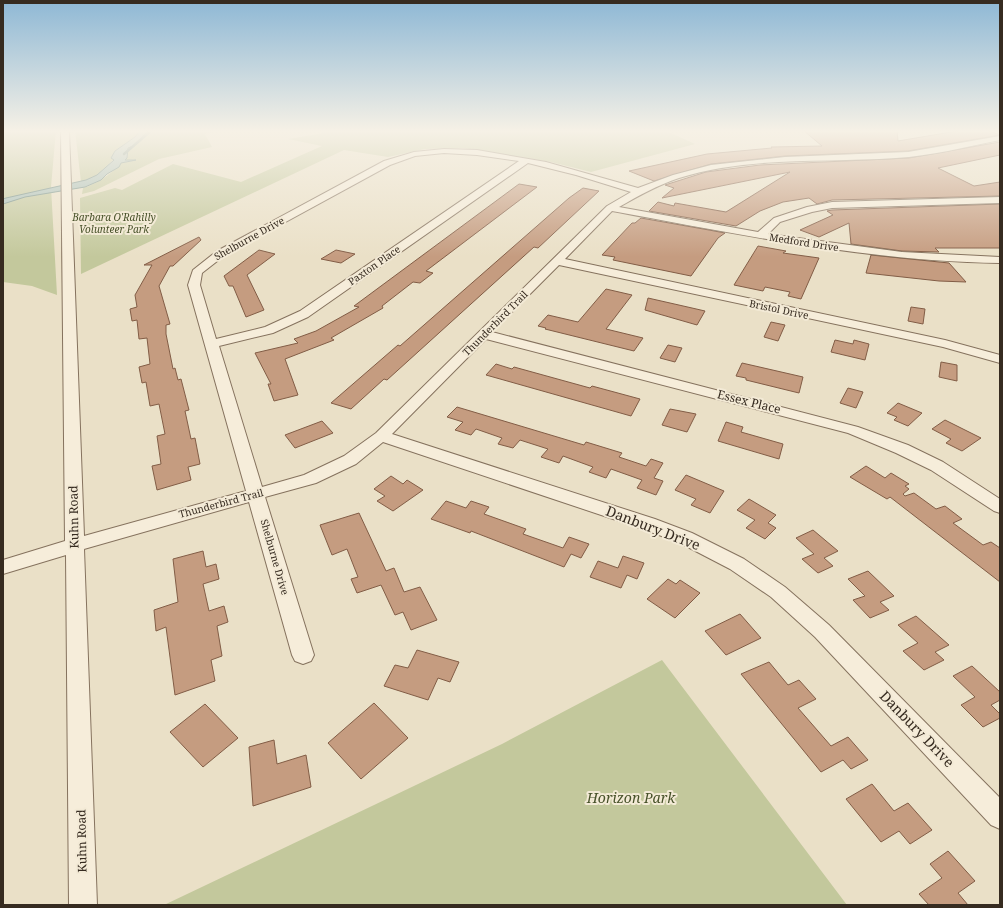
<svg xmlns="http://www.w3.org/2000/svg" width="1003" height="908" font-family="'Noto Serif',serif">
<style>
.green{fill:#c3c89c}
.water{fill:#a8bfb8;stroke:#6f8c85}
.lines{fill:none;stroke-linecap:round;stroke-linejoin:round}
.stream{stroke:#6f8c85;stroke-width:2.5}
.building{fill:#c59c80;stroke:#825d46}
.minor-casing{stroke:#85725e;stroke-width:2}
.minor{fill:#f6edda;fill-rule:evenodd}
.labels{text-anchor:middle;stroke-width:4;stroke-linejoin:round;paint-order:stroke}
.far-park-label{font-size:10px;font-style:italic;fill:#475129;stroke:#f3ead6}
.far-street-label{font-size:10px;fill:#362b20;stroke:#f3ead6}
.street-label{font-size:12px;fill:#362b20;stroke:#f3ead6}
.near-street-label{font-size:14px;fill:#362b20;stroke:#f3ead6}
.near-park-label{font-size:14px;font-style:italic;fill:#475129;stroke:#f3ead6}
</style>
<rect width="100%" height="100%" fill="#eae0c7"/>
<path class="green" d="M3 130H56L51 187 57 295 32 286 3 282Z
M75 130H141L135 137 115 151 114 159 97 175 81 182Z
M149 130H219L205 134 212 147 159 159 94 191 82 194 83 188C95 185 114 172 121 163L136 160H124L127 157 128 148Z
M323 130H664L695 144 591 172 551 162 463 148 425 149 388 157 344 150 81 274 80 198 115 188 122 190 173 164 241 182 322 146 288 139 324 133Z
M662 660 847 905H164L502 744Z"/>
<path class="water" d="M141 130H149L133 146 128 148 127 158 125 160H136L121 163 119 167 107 174 101 180 85 187 25 197 3 204V199L6 198 86 180 97 175 114 160 111 158 115 151 135 137Z"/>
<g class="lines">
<path class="stream" d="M124 154 152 130"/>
</g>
<path class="building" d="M803 130H897L898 141 963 130H987L1000 135 908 151 785 156 711 164 654 181 629 171 707 154 772 148 771 147 822 146Z
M1000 142V155L938 168 974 186 1000 182V196L832 200 817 204 809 198 783 202 760 211 736 226 649 211 658 202 674 206 675 203 726 212 790 172 662 198 674 188 665 185 706 172 760 165 909 158Z
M519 184 537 187 426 271 433 273 420 283 413 282 382 306 383 308 331 338 334 340 285 359 298 395 274 401 268 384H271L255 353 298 343 294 339 316 331 359 307 354 306Z
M583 188 599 191 538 248 534 247 387 380 384 379 351 409 331 403 398 345 400 346 569 198Z
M1000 204V248H935L939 252 902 251 851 244 849 223 819 237 800 230 833 215 827 211 832 210Z
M641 218 709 230 725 233 718 238 691 276 613 260 615 257 602 255 632 223H635Z
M199 237 201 240 173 266H170L159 286 170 324 166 325V334L173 369 175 368 178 380 181 379 189 410 185 411 191 439 195 438 200 464 188 467 191 480 157 490 152 466 161 464 157 436 165 434 159 404 150 406 146 382 142 383 139 367 150 364 147 338 139 339 137 320 132 321 130 309 137 307 135 295 152 265H144Z
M758 246 786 251 783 253 819 258 801 299 788 296 790 292 765 287 763 291 734 285Z
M259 250 275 254 247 275 264 310 246 317 233 286H229L224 276Z
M336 250 355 254 341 263 321 259Z
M871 255 949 263 966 282 939 281 866 273Z
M606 289 632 295 606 329 643 338 634 351 545 329 546 328 538 326 548 315 578 322Z
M648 298 692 308 705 311 697 325 645 310Z
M911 307 925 309 923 324 908 321Z
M771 322 785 325 778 341 764 337Z
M835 340 853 344 854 340 869 344 865 360 831 352Z
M668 345 682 348 675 362 660 358Z
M941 362 957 365V381L939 377Z
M742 363 803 377 799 393 746 380V378L736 376Z
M496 364 512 369 514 367 590 388 592 386 640 399 631 416 486 375Z
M848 388 863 392 856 408 840 403Z
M898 403 922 413 908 426 894 420 897 417 887 413Z
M457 407 584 445 586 442 622 453 619 457 646 466 651 459 663 463 654 478 663 481 656 495 637 488 642 480 611 469 606 478 589 472 593 467 563 456 559 463 541 457 548 449 520 440 513 448 498 444 502 438 476 429 471 435 455 430 463 422 447 417Z
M670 409 696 414 687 432 662 425Z
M945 420 981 438 962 451 946 443 951 439 932 429Z
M322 421 333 433 295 448 285 435Z
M726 422 743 427 741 432 783 444 779 459 718 441Z
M866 466 885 478 891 473 909 484 905 486 909 489 903 494 905 496 914 493 936 509 945 506 962 519 953 523 983 545 991 542 1000 548V582L890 497 887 499 850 477Z
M686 475 724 491 710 513 691 505 696 499 675 490Z
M391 476 403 484 407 480 423 490 393 511 377 501 385 496 374 489Z
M749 499 776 515 768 523 776 528 765 539 746 528 755 520 737 510Z
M446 501 466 508 471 501 489 507 484 514 526 529 523 534 563 548 569 537 589 544 581 558 571 554 564 567 471 531 470 533 431 519Z
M359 513 386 571 394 568 404 592 420 587 437 620 411 630 403 612 395 615 381 585 357 593 351 579 358 577 347 549 332 555 320 525Z
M813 530 838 551 824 558 833 566 818 573 802 559 814 554 796 538Z
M203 551 206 567 216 564 219 579 203 584 209 611 224 606 228 622 217 626 222 656 211 660 215 681 175 695 166 627 156 631 154 610 178 602 173 559Z
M623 556 644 563 637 579 627 575 621 588 590 577 598 561 618 568Z
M868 571 894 596 880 602 889 610 870 618 853 600 865 596 848 579Z
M668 579 676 584 680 580 700 593 675 618 647 599Z
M740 614 761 638 726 655 705 631Z
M916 616 949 645 935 652 944 660 924 670 903 651 918 643 898 625Z
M417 650 459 662 450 682 438 678 428 700 384 686 395 665 408 668Z
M769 662 788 685 799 680 816 699 798 708 831 746 848 737 868 760 851 769 843 760 821 772 741 674Z
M972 666 1000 692V700L991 705 1000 714V718L983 727 961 705 975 697 953 676Z
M374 703 408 738 361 779 328 743Z
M205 704 238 738 203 767 170 732Z
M274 740 277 764 306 755 311 787 253 806 249 747Z
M872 784 894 811 908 803 932 830 910 844 899 831 881 842 846 799Z
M948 851 975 881 958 893 968 905H929L919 894 942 878 930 864Z"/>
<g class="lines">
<g class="minor-casing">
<path id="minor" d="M61 130H69L84 536 246 491 188 285 193 270 217 251 384 161 414 152 444 149 477 150 546 162 638 188 673 175 711 165 785 157 908 152 1000 136V140C965 147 931 156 896 158 824 163 749 156 679 178 658 185 638 196 619 207L758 232 774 218 807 207 832 202 1000 197V203L832 208 812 212 780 222 768 234 902 252 1000 257V263C868 261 742 235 612 211L565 259 945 340 1000 355V363L943 347 559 265 492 332 858 427 908 445 943 462 1000 499V513L994 511 931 470 896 453 848 433 486 339 392 434 655 519 692 533 744 559 785 587 829 625 1000 798V829L991 825 815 637 771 597 730 569 680 543 643 529 383 442 356 464 316 483 265 497 314 655 311 661 303 664 295 661 292 655 249 502 84 549 97 905H69L66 555 3 574V560L65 541ZM444 153 477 155 519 161 300 311 265 327 216 339 200 285 202 273 225 255 390 165 415 156ZM528 163 576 175 631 192 607 206 376 433 344 456 304 475 262 487 219 346 273 333 308 317Z"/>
</g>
<use href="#minor" class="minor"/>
</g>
<linearGradient id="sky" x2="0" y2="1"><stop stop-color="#8eb8d5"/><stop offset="0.51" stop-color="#f6f1e6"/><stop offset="1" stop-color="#f6f1e6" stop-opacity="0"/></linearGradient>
<rect width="1003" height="257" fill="url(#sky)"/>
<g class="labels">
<g class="far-park-label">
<text x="114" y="221">Barbara O'Rahilly<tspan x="114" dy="12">Volunteer Park</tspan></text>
</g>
<g class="far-street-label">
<text transform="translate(249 238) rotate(-29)" y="4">Shelburne Drive</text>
<text transform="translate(804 242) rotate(9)" y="4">Medford Drive</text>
<text transform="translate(374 265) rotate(-35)" y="4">Paxton Place</text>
<text transform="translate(779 309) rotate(12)" y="4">Bristol Drive</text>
<text transform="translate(495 323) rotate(-45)" y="4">Thunderbird Trail</text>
<text transform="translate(221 503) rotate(-15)" y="4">Thunderbird Trail</text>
<text transform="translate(275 557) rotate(74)" y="4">Shelburne Drive</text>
</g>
<g class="street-label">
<text transform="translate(749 402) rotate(14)" y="4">Essex Place</text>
<text transform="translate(74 517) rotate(-91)" y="4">Kuhn Road</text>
<text transform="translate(82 841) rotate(-91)" y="4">Kuhn Road</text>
</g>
<g class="near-street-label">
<text transform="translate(653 528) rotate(21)" y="5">Danbury Drive</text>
<text transform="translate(917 729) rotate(46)" y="5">Danbury Drive</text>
</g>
<g class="near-park-label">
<text x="631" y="803">Horizon Park</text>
</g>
</g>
<rect width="1003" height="908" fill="none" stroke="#362b20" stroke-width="8"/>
</svg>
